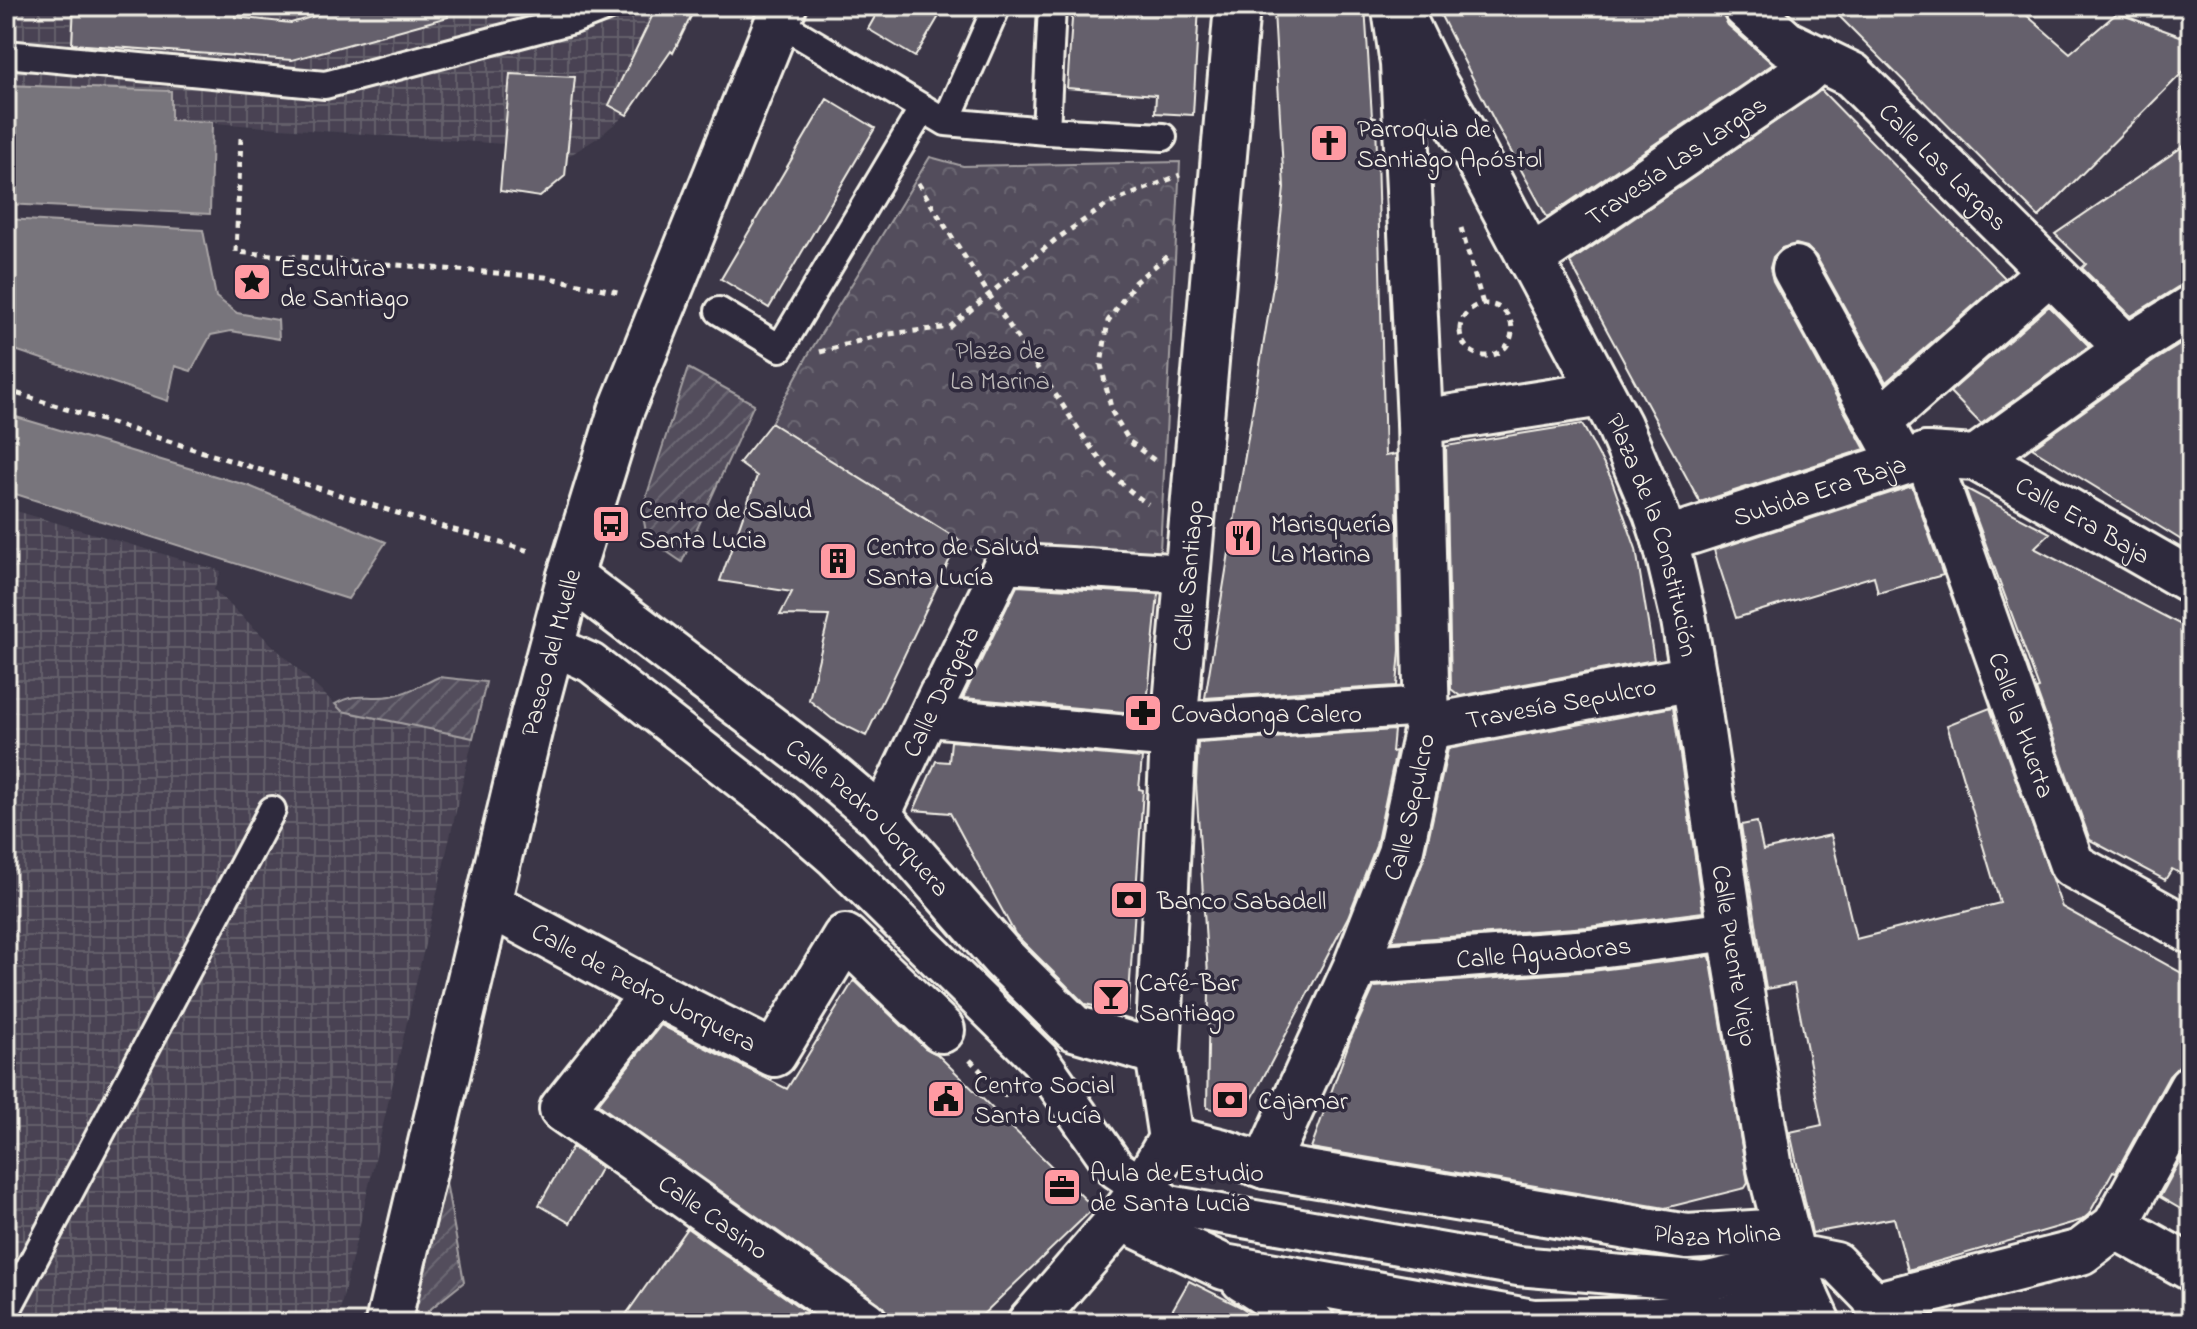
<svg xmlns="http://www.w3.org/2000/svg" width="2197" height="1329" font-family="'Indie Flower',sans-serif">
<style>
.industrial{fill:url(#industrial-grid)}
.park{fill:url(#park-crowns);stroke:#a4a0a2;stroke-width:2}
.garden{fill:url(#garden-furrows);stroke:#a4a0a2;stroke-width:2}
.water{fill:#78747b;stroke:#aaa6a7;stroke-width:2}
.building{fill:#65616c;stroke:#f4f1e8;stroke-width:2}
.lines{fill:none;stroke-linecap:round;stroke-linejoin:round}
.service-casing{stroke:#f4f1e8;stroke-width:32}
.pedestrian-casing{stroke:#f4f1e8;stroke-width:44}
.minor-casing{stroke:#f4f1e8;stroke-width:50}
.tertiary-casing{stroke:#f4f1e8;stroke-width:50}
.secondary-casing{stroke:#f4f1e8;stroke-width:50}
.path{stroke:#f4f1e8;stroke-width:5;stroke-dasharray:6 6;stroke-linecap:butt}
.service{stroke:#2f2a3d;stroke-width:26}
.pedestrian{stroke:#2f2a3d;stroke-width:38}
.minor{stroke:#2f2a3d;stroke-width:44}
.tertiary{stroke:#2f2a3d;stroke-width:44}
.secondary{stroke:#2f2a3d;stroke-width:44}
.labels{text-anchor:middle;stroke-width:7;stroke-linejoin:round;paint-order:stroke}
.poi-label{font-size:26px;fill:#f4f1e8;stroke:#2f2a3d;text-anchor:start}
.street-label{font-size:26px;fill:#f4f1e8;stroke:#2f2a3d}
.park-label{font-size:26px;fill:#bcb8b7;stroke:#2f2a3d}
</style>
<defs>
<pattern id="industrial-grid" width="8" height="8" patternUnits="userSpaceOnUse" patternTransform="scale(2)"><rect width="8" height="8" fill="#484352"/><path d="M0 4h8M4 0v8" fill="none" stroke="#635f6b"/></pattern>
<pattern id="park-crowns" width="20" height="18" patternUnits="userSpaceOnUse" patternTransform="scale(2)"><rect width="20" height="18" fill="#534e5c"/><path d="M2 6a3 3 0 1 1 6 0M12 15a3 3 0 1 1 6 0" fill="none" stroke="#6c6873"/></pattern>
<pattern id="garden-furrows" width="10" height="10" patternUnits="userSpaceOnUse" patternTransform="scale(2)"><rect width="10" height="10" fill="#534e5c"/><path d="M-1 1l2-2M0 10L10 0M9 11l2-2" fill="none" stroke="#6c6873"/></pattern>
</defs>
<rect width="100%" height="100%" fill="#3b3647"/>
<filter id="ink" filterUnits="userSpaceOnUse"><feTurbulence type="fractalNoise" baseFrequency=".0125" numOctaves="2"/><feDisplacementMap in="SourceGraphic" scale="16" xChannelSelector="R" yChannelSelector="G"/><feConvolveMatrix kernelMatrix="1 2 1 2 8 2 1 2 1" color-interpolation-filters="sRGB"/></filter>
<g filter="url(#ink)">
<path class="industrial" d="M6 6H696L673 53 666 57 630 111 599 137 567 157 565 176 540 197 500 191 504 144 170 120V91L6 85Z
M6 508 221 571 214 590 342 711 473 738 337 1323H6Z"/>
<path class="park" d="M930 157 963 166 1180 162 1158 589 1009 578 959 540 771 423 808 355Z"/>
<path class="garden" d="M688 368 754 404 682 562 647 538 642 510Z
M439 677 486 682 473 738 342 711 335 704C358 691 367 700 391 696 408 693 423 684 439 677Z
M446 1182 464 1282 428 1311 433 1323H413Z"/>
<path class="water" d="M6 85 171 91V120L212 122 210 214 6 204Z
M6 219 203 230 216 297 237 313 278 320 279 339 231 331 211 335 191 371 175 366 168 401 6 347Z
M6 414 249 486 386 542 348 599 6 491Z"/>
<path class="building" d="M74 6H235V17L291 23 349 6H447L448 17 292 60 72 44Z
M657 6H696L673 53 671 51 627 115 609 105Z
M881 6H945L915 57 868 29Z
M1073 6H1199L1193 115 1155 113 1156 95 1067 88Z
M1343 6H1365L1372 117 1376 118 1385 456 1396 454 1400 650 1397 686 1205 698 1275 274 1284 188 1274 11Z
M1436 6H1721L1722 14 1728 25 1773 64 1547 217 1497 126Z
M1829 6H2016L2070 53 2117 13 2191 40V64L2039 217Z
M510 74 575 77 565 176 540 197 500 191Z
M1821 90 2005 278 1886 382 1816 256 1807 247 1796 244 1782 248 1773 257 1770 268 1773 281 1865 449 1700 502 1570 262Z
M827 99 875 128 769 308 721 279Z
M2191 141V283L2178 287 2131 316 2082 268 2086 264 2055 234Z
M2049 306 2089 346 1981 424 1950 392Z
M2191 338V546L2032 448 2154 361Z
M771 423 959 540 866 736 832 719 809 700 829 616 780 615 792 592 720 581 757 476 739 463Z
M1582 424 1611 478 1636 549 1654 660 1460 696 1451 689 1446 446Z
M1912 486 1943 575 1878 593 1874 576 1736 618 1714 550Z
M1965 488 2050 533 2034 548 2191 630V879L2172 869 2165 880 2090 840 2036 689 2039 688Z
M1017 586 1158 594 1146 714 963 698Z
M1673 707 1703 912 1588 927 1392 941 1424 858 1448 749Z
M1990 708 2062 907 2191 978V1063L2179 1066 2169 1076 2116 1172 2113 1171 2089 1214 2082 1220 1908 1270 1894 1218 1812 1233 1790 1132 1822 1125 1794 984 1766 989 1741 825 1757 822 1763 850 1831 835 1856 939 2000 903 1947 725Z
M1394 730 1392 752 1396 751 1376 846 1348 917 1244 1114 1207 1108 1209 991 1196 783 1198 743Z
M951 741 1142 758 1139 789 1143 790 1128 1010 1103 1008 1085 1004 1015 934 950 813 914 810 936 761 949 762Z
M1710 956 1748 1183 1745 1188 1665 1208 1311 1148 1350 1040 1374 987 1592 971Z
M854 980 925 1048 937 1054 1094 1208 974 1323H890L887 1312 879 1303 598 1104 661 1025 787 1089Z
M2191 1140V1215L2160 1197Z
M572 1147 601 1167 570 1223 539 1205Z
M687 1228 822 1323H620Z
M1189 1281 1241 1307 1266 1323H1165Z"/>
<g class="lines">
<g class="service-casing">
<path id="service" d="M778 22 946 122 1046 131 1052 6
M6 54 325 85 573 20 609 6
M946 122 997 6
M1046 131 1163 137
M719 311 780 348 923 108
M6 1312 272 810"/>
</g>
<g class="pedestrian-casing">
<g id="pedestrian">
<path d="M551 645 591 663 780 810 835 858 1040 1060 1116 1169 1169 1205 1518 1266 1704 1282 1811 1257 1836 1262 1877 1304 1887 1323"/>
<path d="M1174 722 1427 706"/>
<path d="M1173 739 929 717 1004 563 1188 574"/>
<path d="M880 817 939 693"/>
<path id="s1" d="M1356 966 1590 949 1731 931"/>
</g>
</g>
<g class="minor-casing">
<g id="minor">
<path id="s2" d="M1745 6 1786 43 1852 75 2128 349"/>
<path id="s3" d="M1530 259 1801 75 1820 58"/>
<path d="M1795 269 1893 447"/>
<path d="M1420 422 1602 394"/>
<path d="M1879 422 2049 272"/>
<path id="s4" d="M1927 455 2072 865 2191 931"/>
<path d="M1976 458 2140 340 2191 308"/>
<path id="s5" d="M1665 540 1927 455 1976 458 2191 581"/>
<path id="s6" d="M1427 727 1694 678"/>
<path id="s7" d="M489 904 654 993 774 1054 845 937 942 1030"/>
<path id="s8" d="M654 993 562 1109 865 1323"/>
<path id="s9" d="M1171 1139 1220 1151 1265 1166 1687 1237 1785 1231"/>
<path id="s10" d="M1265 1166 1356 966 1400 853 1427 727 1420 422 1403 64 1395 9"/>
<path d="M1121 1218 1224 1267 1533 1322 1725 1319 1806 1297"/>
<path d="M2115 1226 2191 1268"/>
<path d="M1243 1279 1312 1323"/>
<path d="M1877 1304 2081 1252 2115 1226 2191 1088"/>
</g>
</g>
<g class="tertiary-casing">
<g id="tertiary">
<path id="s11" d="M1397 6 1435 84 1468 141 1619 425 1656 513 1665 540 1684 620 1694 678 1731 931 1770 1168 1794 1261 1806 1297 1818 1323"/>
<path id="s12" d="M570 576 816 763 880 817 1003 958 1074 1028 1158 1053"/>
<path id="s13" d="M1030 1323 1121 1218 1143 1188 1171 1139 1158 1053 1173 739 1237 6"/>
</g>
</g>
<g class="secondary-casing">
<g id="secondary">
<path id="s14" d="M388 1323 532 719 570 576 621 411 784 6"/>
</g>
</g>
<path class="path" d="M241 138 236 252 545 277 623 293
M918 183C961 252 1005 320 1051 388 1080 430 1105 477 1148 504
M1461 228 1483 304
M1460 330a26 26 0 1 1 52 0a26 26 0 1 1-52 0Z
M820 352 880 335 950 327 1055 240 1108 204 1180 175
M6 390 429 523 533 552
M1154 460 1130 442 1112 412 1101 365 1108 321 1135 282 1170 254
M970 1060 1004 1095 1011 1089"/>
<use href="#service" class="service"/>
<use href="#pedestrian" class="pedestrian"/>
<use href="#minor" class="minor"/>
<use href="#tertiary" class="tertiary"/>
<use href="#secondary" class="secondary"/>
</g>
</g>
<defs>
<g id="church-square" transform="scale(2)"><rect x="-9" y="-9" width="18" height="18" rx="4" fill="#ff9aa2" stroke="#2f2a3d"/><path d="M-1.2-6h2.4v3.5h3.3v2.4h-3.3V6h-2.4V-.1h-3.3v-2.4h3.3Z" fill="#111"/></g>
<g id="sight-square" transform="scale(2)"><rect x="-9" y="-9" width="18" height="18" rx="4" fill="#ff9aa2" stroke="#2f2a3d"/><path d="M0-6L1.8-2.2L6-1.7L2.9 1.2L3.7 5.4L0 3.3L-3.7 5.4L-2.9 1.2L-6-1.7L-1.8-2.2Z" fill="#111"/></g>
<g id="bus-square" transform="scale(2)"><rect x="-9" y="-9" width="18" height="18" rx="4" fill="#ff9aa2" stroke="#2f2a3d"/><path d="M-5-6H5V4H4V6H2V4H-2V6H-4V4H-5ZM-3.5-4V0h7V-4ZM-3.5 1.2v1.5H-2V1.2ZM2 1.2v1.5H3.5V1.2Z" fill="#111"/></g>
<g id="restaurant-square" transform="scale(2)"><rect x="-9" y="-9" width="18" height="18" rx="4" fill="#ff9aa2" stroke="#2f2a3d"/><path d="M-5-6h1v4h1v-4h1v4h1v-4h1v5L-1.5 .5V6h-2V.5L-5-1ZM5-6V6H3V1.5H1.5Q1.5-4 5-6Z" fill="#111"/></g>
<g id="building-square" transform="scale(2)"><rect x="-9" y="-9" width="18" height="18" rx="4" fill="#ff9aa2" stroke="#2f2a3d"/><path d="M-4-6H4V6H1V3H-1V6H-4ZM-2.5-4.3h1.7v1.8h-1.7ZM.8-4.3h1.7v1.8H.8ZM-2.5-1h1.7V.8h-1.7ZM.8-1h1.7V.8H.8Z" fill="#111"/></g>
<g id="pharmacy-square" transform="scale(2)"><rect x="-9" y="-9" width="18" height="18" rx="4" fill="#ff9aa2" stroke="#2f2a3d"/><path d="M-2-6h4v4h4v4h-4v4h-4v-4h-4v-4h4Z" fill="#111"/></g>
<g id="bank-square" transform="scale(2)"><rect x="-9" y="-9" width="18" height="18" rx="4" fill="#ff9aa2" stroke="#2f2a3d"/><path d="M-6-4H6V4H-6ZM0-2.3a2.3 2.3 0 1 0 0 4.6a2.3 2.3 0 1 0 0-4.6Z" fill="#111"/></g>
<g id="bar-square" transform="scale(2)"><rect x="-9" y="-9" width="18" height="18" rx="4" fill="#ff9aa2" stroke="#2f2a3d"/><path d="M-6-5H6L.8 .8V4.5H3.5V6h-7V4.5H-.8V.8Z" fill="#111"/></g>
<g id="civic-square" transform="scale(2)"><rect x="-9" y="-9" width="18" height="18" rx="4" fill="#ff9aa2" stroke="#2f2a3d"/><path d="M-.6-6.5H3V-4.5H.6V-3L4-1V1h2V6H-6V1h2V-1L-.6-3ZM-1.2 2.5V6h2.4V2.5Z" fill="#111"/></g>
<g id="office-square" transform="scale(2)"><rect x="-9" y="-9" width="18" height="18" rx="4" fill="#ff9aa2" stroke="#2f2a3d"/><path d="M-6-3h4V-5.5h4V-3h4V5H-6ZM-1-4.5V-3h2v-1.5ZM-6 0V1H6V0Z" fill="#111"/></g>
</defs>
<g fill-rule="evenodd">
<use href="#church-square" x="1329" y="143"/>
<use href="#sight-square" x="252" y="282"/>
<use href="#bus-square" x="611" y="524"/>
<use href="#restaurant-square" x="1243" y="538"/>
<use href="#building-square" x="838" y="561"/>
<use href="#pharmacy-square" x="1143" y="713"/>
<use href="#bank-square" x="1129" y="900"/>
<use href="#bar-square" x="1111" y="997"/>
<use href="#civic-square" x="946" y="1099"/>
<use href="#bank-square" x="1230" y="1100"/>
<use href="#office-square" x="1062" y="1187"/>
</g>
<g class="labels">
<g class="poi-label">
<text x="1357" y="137">Parroquia de<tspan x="1357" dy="30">Santiago Apóstol</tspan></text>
<text x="280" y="276">Escultura<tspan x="280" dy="30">de Santiago</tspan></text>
<text x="639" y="518">Centro de Salud<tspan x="639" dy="30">Santa Lucia</tspan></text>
<text x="1271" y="532">Marisquería<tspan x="1271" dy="30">La Marina</tspan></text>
<text x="866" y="555">Centro de Salud<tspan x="866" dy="30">Santa Lucía</tspan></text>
<text x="1171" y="722">Covadonga Calero</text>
<text x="1157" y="909">Banco Sabadell</text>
<text x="1139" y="991">Café-Bar<tspan x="1139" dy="30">Santiago</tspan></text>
<text x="974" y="1093">Centro Social<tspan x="974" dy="30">Santa Lucía</tspan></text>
<text x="1258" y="1109">Cajamar</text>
<text x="1090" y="1181">Aula de Estudio<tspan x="1090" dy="30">de Santa Lucia</tspan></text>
</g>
<g class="street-label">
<text dy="9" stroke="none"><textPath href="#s3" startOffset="176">Travesía Las Largas</textPath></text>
<text dy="9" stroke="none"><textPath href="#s2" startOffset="258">Calle Las Largas</textPath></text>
<text dy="9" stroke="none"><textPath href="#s5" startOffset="162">Subida Era Baja</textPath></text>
<text dy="9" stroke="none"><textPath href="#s5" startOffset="448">Calle Era Baja</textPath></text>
<text dy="9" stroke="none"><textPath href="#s11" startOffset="590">Plaza de la Constitución</textPath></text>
<text dy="9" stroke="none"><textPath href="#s13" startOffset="798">Calle Santiago</textPath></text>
<text dy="9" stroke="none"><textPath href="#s14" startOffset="690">Paseo del Muelle</textPath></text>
<text transform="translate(940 691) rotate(-64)" y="9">Calle Dargeta</text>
<text dy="9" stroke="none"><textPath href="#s6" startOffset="136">Travesía Sepulcro</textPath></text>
<text dy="9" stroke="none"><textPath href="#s4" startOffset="286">Calle la Huerta</textPath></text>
<text dy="9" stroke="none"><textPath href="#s10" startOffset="388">Calle Sepulcro</textPath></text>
<text dy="9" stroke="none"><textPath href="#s12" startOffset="384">Calle Pedro Jorquera</textPath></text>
<text dy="9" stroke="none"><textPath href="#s1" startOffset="188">Calle Aguadoras</textPath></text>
<text dy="9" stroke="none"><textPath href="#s11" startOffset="1020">Calle Puente Viejo</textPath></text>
<text dy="9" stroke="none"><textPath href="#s7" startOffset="176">Calle de Pedro Jorquera</textPath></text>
<text dy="9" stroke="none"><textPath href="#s8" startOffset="334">Calle Casino</textPath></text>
<text dy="9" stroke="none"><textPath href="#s9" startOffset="556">Plaza Molina</textPath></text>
</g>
<g class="park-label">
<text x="1000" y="359">Plaza de<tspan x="1000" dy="30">La Marina</tspan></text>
</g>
</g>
<rect width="2197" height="1329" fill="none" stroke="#2f2a3d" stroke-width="32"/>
<rect x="16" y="16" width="2165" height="1297" fill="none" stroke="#f4f1e8" stroke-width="3" filter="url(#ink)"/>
</svg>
